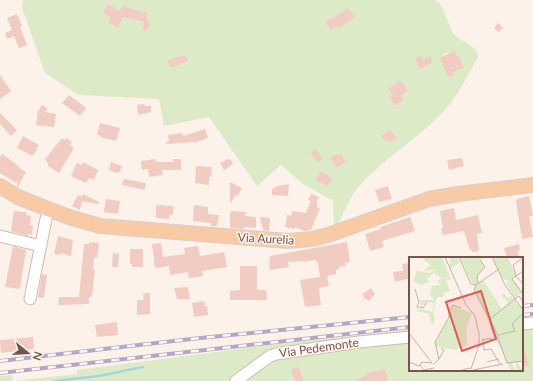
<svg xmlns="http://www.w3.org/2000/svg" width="533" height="381" font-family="Lato,sans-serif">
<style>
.green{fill:#dceac8;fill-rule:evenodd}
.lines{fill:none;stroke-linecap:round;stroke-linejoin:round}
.stream{stroke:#a4d7d6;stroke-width:2.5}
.building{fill:#f1ccc2}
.minor-casing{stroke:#d1bab2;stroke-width:13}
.major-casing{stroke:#d9cfcd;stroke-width:16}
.minor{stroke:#fff;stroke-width:11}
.major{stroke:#f8caa5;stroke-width:14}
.rail-casing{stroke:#b3a7c7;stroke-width:4}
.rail{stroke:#fff6f0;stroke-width:2.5;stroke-dasharray:8;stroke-linecap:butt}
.labels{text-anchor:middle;stroke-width:3;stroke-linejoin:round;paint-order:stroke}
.street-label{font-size:12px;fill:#77554d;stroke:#fff6f0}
.inset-river{fill:none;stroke:#bee6e5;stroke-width:2}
.inset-road{fill:none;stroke:#c7b3ab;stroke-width:1}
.view{fill:#e25a53;fill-opacity:0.15;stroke:#e25a53;stroke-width:2}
.inset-edge{fill:none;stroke:#77554d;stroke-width:2}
</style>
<rect width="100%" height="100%" fill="#fcf2ea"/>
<path class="green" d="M23 0H435L441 5 453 33C460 42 478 45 478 57 467 77 457 98 441 114 417 139 386 157 362 183 350 195 344 213 336 228H334L333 201 302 183 281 165 257 186 209 117 164 126 159 99 79 95 45 73 22 8ZM108 4 119 11 124 5 129 9 118 28 108 23 111 18 103 13ZM348 8 354 17 338 28 337 26 331 30 325 22 332 17 333 18ZM130 9 147 13V19L150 27 144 30V22L128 18ZM455 50 457 56H459L464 68 453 72 454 75 448 77 447 68 443 56 444 54ZM185 55 187 61 170 68 167 60ZM421 55 426 66 420 69 415 58ZM400 80 408 91 401 96 403 100 395 106 389 98 393 95 388 89ZM390 129 397 138 391 143 389 140 386 142 381 136ZM336 153 338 155 340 154 346 162 337 168 331 160 333 159 331 157ZM319 173 333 179 327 187 315 179Z
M533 325V381H239L271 359 410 340V370H522V327Z
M410 330V335L278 351 231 381H0V376L12 375 13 381 77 374V370L277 344Z"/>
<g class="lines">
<path class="stream" d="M55 381 99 376 143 367"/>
</g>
<path class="building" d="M108 4 119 11 124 5 128 8 144 12V11L147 13V19L150 27 143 31 144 22 124 17 118 28 108 23 111 18 103 13Z
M348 8 355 17 338 29 337 26 331 30 325 22 332 17 333 18Z
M17 14 22 26 20 27 27 45 19 48 14 36 7 39 5 33 12 30 7 18Z
M498 23 503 28 499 32 494 28Z
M455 50 457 56 459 55 464 68 453 72 454 75 448 77 440 58Z
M185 55 188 61 170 68 167 60Z
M421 55 423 60 430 56 433 62 420 69 415 58Z
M0 75 11 91 0 99Z
M400 80 408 91 401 96 403 100 395 106 389 98 393 95 388 89Z
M69 95 86 108 80 116 62 103Z
M144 104 145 106H151V112L138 115 137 105Z
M42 105 48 108 45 112 56 114 54 127 36 125 38 111Z
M0 113 17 130 11 136 0 124Z
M100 123 120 128 116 141 100 137 101 136 97 135Z
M205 129 208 138 194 143V142L167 144 166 142 169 141 168 135 183 133V136Z
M390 129 397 138 391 143 389 140 386 142 381 136Z
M23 136 39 145 33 156 17 148Z
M62 138 65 140 67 138 72 142 70 145 74 148 59 173 48 166V164L45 159Z
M316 149 323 159 318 162 311 153Z
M337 153 338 155 340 153 346 162 337 168 330 158Z
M2 154 20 167 19 168 26 172 18 187 17 186 18 180 16 183 0 173V157Z
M462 158 464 166 449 170 447 160Z
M155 159 156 162H173V159H181V170H162L163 175 149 177 148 169 142 170 141 161Z
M228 159 231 160 233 164 224 170 220 163Z
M83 162 98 170 94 180 89 178 86 183 71 176 77 163 82 165Z
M111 162 122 166 120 172 116 173 109 170Z
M196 166 212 167 211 177H209V185L195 183Z
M321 171 333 179 327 187 315 179Z
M124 179 146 183 145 190 122 185Z
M230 182 242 188 238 196 236 195 230 204Z
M289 184 288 196 272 195V189L278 186Z
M388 186 392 199 379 202 375 190Z
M83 194 99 202V204L82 201 80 210 72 206 78 195 82 197Z
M311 194 319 197 316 203 313 202 318 204 317 207 320 208 311 230 305 231 295 227V229L285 227 287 215 291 216 292 211 306 213 311 201 308 200Z
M529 196 533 216H529L533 237 522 239 516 202 517 199Z
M106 199 120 201 118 214 104 212Z
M156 205 173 206V215L170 214 169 219 156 218Z
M194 205 208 207V214L219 215 217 226H211V223L193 221Z
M454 208 456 220 478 215 482 233 477 234 479 251 472 252V250H470L464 231 443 235 441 228H443L440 211Z
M14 211 26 212V215L31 216 30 225 33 226 32 235 28 234V236L11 231Z
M231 211 246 212 245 216 256 217V228L244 227V229L230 228V213H231Z
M260 217 270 218 269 231 263 230Z
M410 217 415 231 382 241 384 247 370 251 365 234 381 229 380 227Z
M58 236 73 240 71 256 61 253 60 255 54 254Z
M89 242 99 243 97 258H94L93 270H95L92 297H89V304L58 305 59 297H79L84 244H89Z
M347 242 350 262 345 263 346 266 339 267V269L336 270V274L327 276 329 286 319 288 321 305 305 307 300 280 320 277 318 262 317 263 316 260 302 262V261L288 262 289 267 270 270 269 261H270V256Z
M161 243 163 257 185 254 184 248 198 246 200 256 224 252 227 267 202 271 203 276 189 278 188 272 170 275 169 266 155 268 152 244Z
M519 244 520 250 518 251 519 257 507 258 504 248Z
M13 246 26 250 20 289 5 287Z
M130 249H143V267H132V264H130Z
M113 253 119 254 118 267H112Z
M410 263V277H408V279L395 282 393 272 403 271 402 264Z
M240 266H257V290H266L267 300H230V291L240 290Z
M42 274 47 275 44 298 38 297Z
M188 287 190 299H177L174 288Z
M371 288 375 294 369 301 367 299 366 300 362 294Z
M143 293H150V314L137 315V300H144Z
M204 301 205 306H207L208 315 194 317 192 303Z
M117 322 118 335 97 337 95 325Z
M33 337 34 349 1 353 0 340Z
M522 348H524L529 365 522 367Z
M299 367 304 381H295L291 370Z
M385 369 388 381H354L367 375V373Z"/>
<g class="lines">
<g class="minor-casing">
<path id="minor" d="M0 236 41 246
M30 299 48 209
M522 324 533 323
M236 381 270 356 276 354 359 342 410 337"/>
</g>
<g class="major-casing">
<path id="major" d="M0 186 18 197 48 209 69 217 100 226 288 241 312 239 328 235 429 199 458 194 533 185"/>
</g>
<use href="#minor" class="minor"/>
<use href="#major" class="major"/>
<g class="rail-casing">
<path id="rail" d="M522 306 533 305
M522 315 533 314
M0 361 191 339 410 317
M0 373 410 327"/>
</g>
<use href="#rail" class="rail"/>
</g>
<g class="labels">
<g class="street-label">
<text transform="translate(266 239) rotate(3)" y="4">Via Aurelia</text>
<text transform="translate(319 348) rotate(-8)" y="4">Via Pedemonte</text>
</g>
</g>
<g transform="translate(409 257)">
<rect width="114" height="114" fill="#fcf2ea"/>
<path d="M11 0H33L42 22 37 23 41 34 35 36 34 40H28L24 55 26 63 23 68 20 57 7 54 12 52 23 55 25 46 18 45 12 50 11 43H25L21 37 23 29 32 28 28 24 33 21 25 16 18 21 20 25 12 28 4 24 8 14 21 16 26 12 14 14 22 8ZM41 0H48L61 31 50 6 41 12ZM51 0H76L71 3 75 10 69 18V26L74 23 93 52 99 45 92 39 95 36 99 41 102 39 114 53V103L108 105 114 114H108L107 106H103L107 114H102L99 108 70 44 65 32 67 28H64ZM83 0H99L107 19 103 22 113 36 106 41 97 26 100 24 94 22ZM43 49 63 56 57 71 58 87 47 93 26 89V85L39 62Z" fill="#dceac8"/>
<path class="inset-river" d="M82 70 90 87"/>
<path class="inset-road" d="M36 0 57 48 66 59 70 77V88L62 112M50 0 62 27 67 28M83 0 96 28 114 53M114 1 104 8 107 19 114 27M114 14 103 22 114 37M69 26 68 19 76 10 71 3M67 28 65 33 86 72 98 106 114 104M67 28 90 12M6 32 10 45 8 50 14 51 18 45M81 62 110 39 114 45M0 76 23 106M89 78 106 74 103 67 114 56M73 83 82 81 84 84M74 83 75 93 82 92 91 107M30 102 35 93 32 91M0 105 10 109 13 105 23 106M78 105 90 102M25 107 30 102 26 85 40 60V54L44 48 52 51M11 108 15 113 25 111M64 113 94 107M49 114 61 111"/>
<path class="view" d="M72 34 87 82 53 94 37 45Z"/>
<rect width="114" height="114" class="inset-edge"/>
</g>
<g transform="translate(28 353) rotate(108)" stroke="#fff6f0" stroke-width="3" paint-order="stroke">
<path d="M0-3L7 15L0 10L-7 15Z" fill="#77554d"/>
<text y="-6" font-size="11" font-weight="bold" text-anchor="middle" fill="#77554d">N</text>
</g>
</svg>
